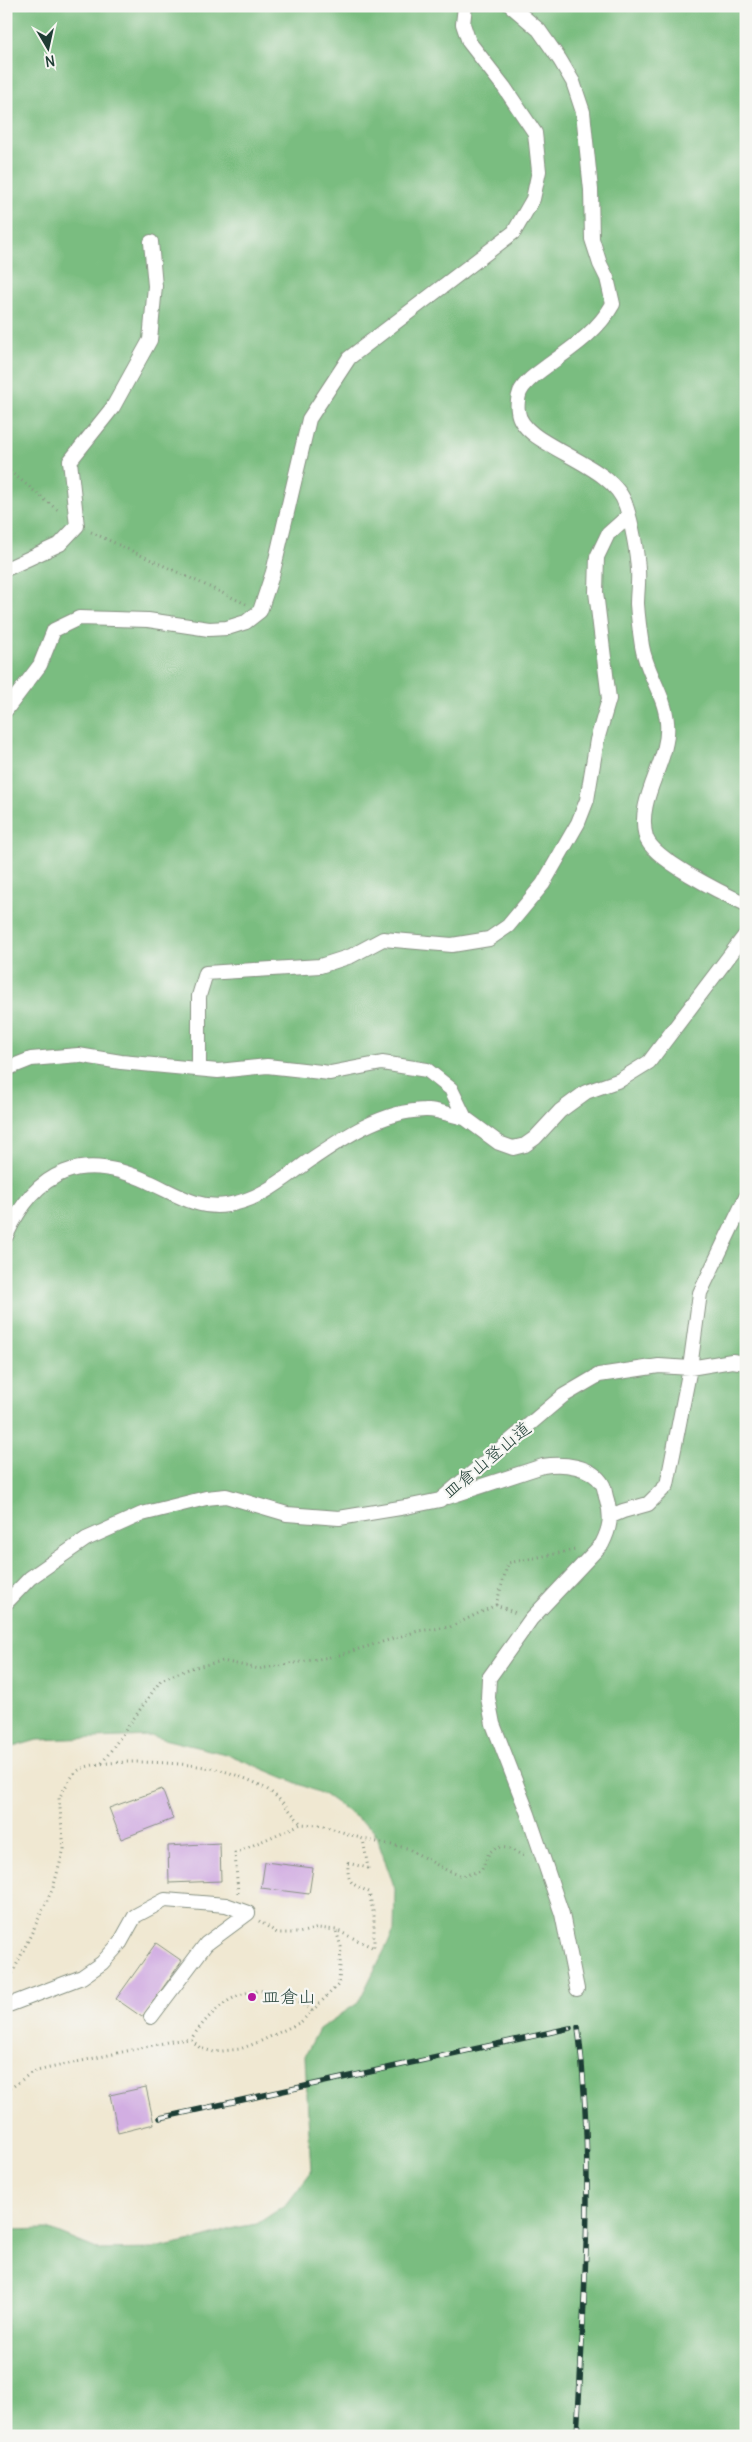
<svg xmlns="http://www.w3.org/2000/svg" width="752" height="2442" font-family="Delius,'Klee One',sans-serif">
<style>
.forest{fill:#7abd80;stroke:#4c7d5a}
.building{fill:#d2aee2}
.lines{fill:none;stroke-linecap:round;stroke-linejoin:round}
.minor-casing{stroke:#889283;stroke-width:16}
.path{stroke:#889283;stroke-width:3;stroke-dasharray:1 4;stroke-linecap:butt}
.minor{stroke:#fff;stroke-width:14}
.rail-casing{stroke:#1f3d34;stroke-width:5.5}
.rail{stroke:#f6f6f2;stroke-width:4;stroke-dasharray:11;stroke-linecap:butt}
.poi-dot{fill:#b5179e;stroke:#f6f6f2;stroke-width:2}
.labels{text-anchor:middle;stroke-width:4.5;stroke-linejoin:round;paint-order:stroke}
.street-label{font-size:18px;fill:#1f3d34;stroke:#f6f6f2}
.poi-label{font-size:18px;fill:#1f3d34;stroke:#f6f6f2;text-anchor:start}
</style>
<rect width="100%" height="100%" fill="#f6f6f2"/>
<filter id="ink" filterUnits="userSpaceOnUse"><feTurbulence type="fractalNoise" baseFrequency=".02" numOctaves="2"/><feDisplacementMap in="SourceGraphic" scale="10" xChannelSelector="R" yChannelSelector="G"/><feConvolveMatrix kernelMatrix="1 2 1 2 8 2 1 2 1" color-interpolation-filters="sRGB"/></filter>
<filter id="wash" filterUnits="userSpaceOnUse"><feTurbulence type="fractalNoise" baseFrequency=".0096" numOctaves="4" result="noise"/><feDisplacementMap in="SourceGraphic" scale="20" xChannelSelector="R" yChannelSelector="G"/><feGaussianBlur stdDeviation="1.12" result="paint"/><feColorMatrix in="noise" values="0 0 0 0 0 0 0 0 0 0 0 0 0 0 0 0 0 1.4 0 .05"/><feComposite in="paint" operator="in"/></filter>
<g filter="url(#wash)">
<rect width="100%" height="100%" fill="#f0e8d2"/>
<path class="forest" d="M6 6H746V2436H6V2230L48 2229 99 2250 154 2249 197 2240 234 2228 257 2224 287 2204 311 2172 305 2056 319 2029 358 2003 394 1931 395 1889 374 1830 325 1795 230 1755 151 1736 37 1740 6 1749Z"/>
<g id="blocks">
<path class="building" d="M162 1789 173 1819 121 1839 109 1808Z
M220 1843 221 1881 169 1883 168 1846Z
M265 1862 313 1868 309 1894 261 1888Z
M156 1943 182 1961 142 2017 116 1999Z
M146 2087 154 2124 118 2133 110 2095Z"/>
</g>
</g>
<g filter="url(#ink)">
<use href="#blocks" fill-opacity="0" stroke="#889283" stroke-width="1"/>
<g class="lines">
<g class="minor-casing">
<path id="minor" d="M511 6 539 30 560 60 573 82 583 112 591 190 592 239 600 264 607 278 613 304C598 331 572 348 547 366 538 373 525 381 520 392 518 397 517 406 518 411 521 447 613 461 626 506 632 524 637 551 638 570 639 581 637 593 637 604 638 618 640 633 642 646 646 672 665 695 667 722 671 761 635 798 646 837 652 859 724 894 746 904
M6 569 60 544 77 526 70 461 113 407 150 340 155 286 151 242
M6 710 40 665 54 630 79 618 148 620 209 629 227 628 246 622 260 611 273 572 309 419 349 358 514 232 533 199 539 171 535 133 504 87 469 42 463 24 465 6
M6 1069 31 1059 78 1055 121 1062 218 1071 267 1066 330 1073 382 1063 427 1070 451 1089 465 1118 499 1143 513 1148 525 1145 535 1138 560 1111 586 1092 620 1080 649 1062 746 934
M199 1069V996L206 973 320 966 351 956 383 939 452 945 489 939 508 926 543 884 578 823 587 800 597 740 609 699 596 592 597 557 608 534 628 516
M6 1236C36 1169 83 1151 149 1182 174 1193 198 1210 227 1205 259 1200 280 1182 306 1163 341 1139 381 1111 425 1110 437 1109 453 1116 465 1118
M448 1497 543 1466C562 1463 592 1465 603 1485 605 1489 605 1495 607 1500 612 1518 610 1528 602 1544L531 1619 489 1678 488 1698 493 1724 528 1814 562 1914 577 1989
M611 1516 623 1511 648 1504 667 1485 690 1368 700 1293 746 1197
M6 1603 30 1578 86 1539 142 1514 206 1498 226 1496 287 1514 339 1518 406 1507 440 1500 563 1396 599 1375 659 1366 690 1368 732 1361 746 1363
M6 2006 82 1977 102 1963 120 1943 135 1916 165 1900 226 1905 248 1913 206 1944 151 2017"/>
</g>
<path class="path" d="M6 468 60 512
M91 532 246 604
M496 1605 508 1563 575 1550
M102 1763 161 1680 191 1668 223 1661 259 1669 336 1656 418 1631 450 1627 496 1605 518 1614
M238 1893 235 1853 301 1824 321 1825 363 1839 407 1848 448 1871 462 1876 481 1871 489 1853 496 1847 508 1848 526 1857
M259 1921 277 1933H299L318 1928 336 1930 374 1948V1916L369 1892C352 1884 347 1884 348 1863L368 1868 363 1839
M6 1987 53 1888 64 1849 59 1798C64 1790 71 1775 79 1770 100 1756 199 1763 224 1771 236 1775 251 1780 263 1787 278 1795 290 1811 301 1824
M312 2011C262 1973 224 1992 191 2039L200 2048 214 2052 240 2049 259 2042 301 2022 339 1984 341 1947 336 1930
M6 2092 32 2072 172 2041 191 2039"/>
<use href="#minor" class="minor"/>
<g class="rail-casing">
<path id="rail" d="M160 2118 570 2028
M577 2436C584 2300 595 2163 578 2027"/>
</g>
<use href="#rail" class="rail"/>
</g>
</g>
<circle class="poi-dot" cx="252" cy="1997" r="5"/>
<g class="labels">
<g class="street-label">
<text transform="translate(487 1460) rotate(-40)" y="6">皿倉山登山道</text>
</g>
<g class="poi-label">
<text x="262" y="2003">皿倉山</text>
</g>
</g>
<rect width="752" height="2442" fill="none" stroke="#f6f6f2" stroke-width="25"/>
<g transform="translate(48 48) rotate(171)" stroke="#f6f6f2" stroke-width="4" paint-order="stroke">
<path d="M0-4L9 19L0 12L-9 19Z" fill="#1f3d34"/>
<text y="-8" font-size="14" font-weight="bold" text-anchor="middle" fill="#1f3d34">N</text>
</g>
</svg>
